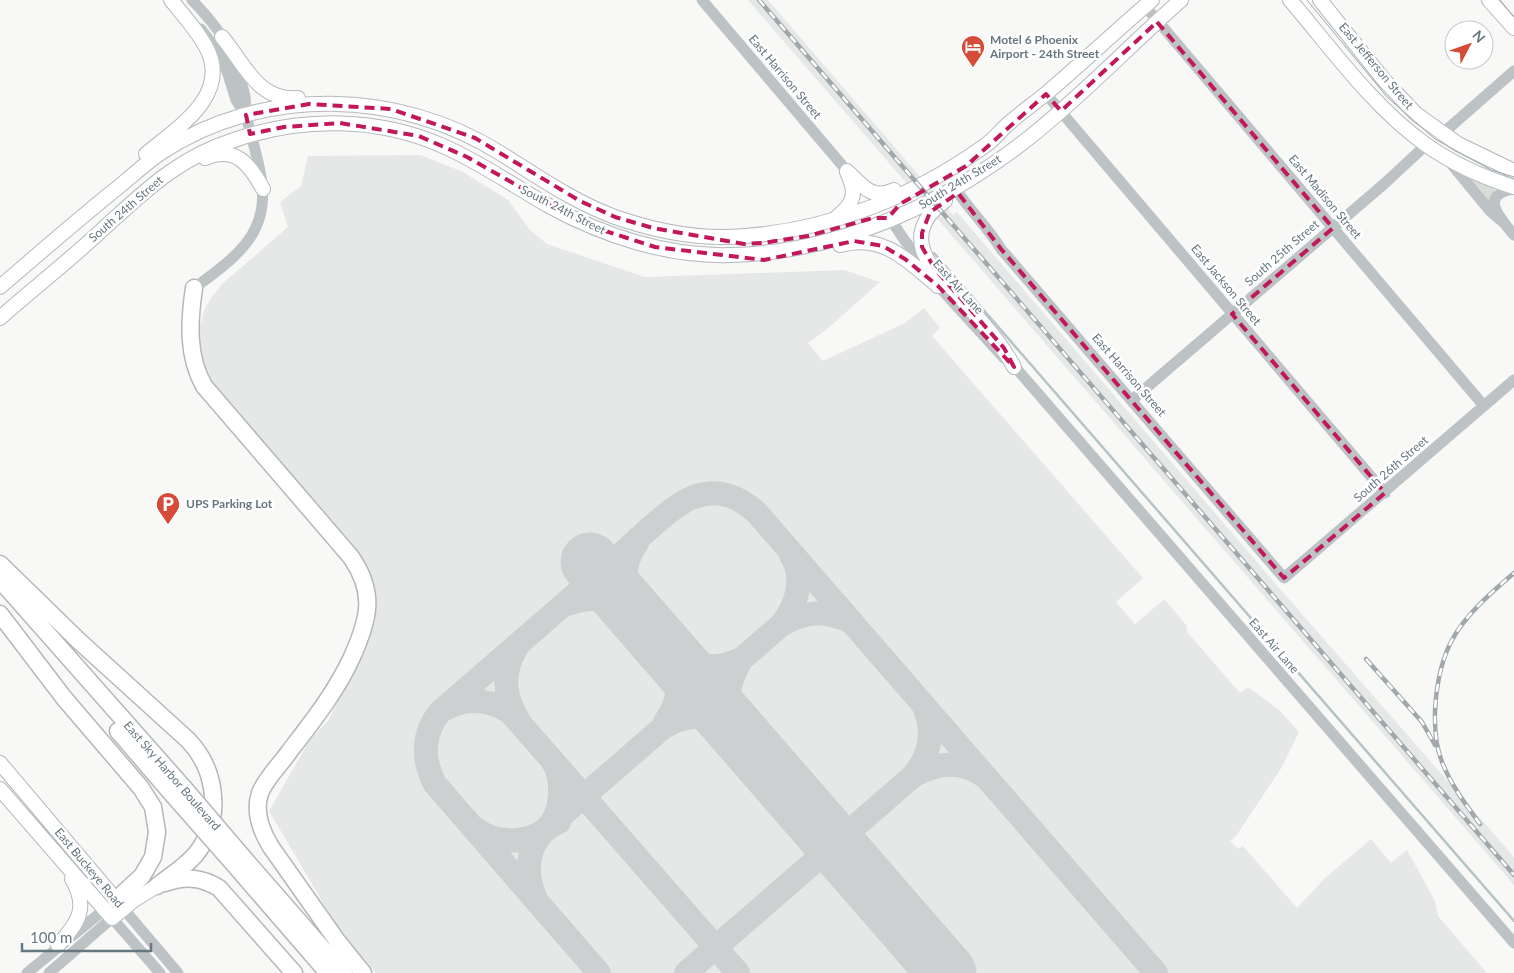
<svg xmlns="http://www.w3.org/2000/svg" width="1514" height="973" font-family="Lato,sans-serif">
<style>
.built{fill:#e6e8e7}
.green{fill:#d9ddd5}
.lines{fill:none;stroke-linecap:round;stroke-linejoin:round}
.stream{stroke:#b7c4c7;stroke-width:2.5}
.taxiway{stroke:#ccd0d1;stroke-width:24}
.runway{stroke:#ccd0d1;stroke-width:59}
.major-casing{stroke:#b4b9bc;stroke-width:16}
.highway-casing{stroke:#b3b8ba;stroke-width:19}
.minor{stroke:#bdc3c5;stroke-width:11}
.major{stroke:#fff;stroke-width:14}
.highway{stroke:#fff;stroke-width:16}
.tram{stroke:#a0a8ac;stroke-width:1}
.rail-casing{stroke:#a0a8ac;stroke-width:4.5}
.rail{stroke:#fff;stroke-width:2.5;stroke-dasharray:8;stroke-linecap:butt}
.highway-bridge-casing{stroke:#b3b8ba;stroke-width:19;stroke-linecap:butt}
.highway-bridge{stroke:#fff;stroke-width:16}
.marked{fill:none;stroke:#c2185b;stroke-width:4;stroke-dasharray:10 6;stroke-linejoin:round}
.labels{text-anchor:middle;stroke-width:5;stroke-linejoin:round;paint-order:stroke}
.poi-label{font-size:12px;font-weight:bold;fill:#66777f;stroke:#fff;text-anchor:start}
.street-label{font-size:12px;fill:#66777f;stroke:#fff}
</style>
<rect width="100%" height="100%" fill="#f8f8f6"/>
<path class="built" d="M748 0H768L953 215 957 212 1281 590 1514 857V885Z
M420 155 463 172 508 200 530 230 547 244 645 277 844 270 880 282 826 330 808 343 823 361 905 323 924 308 940 328 932 336 1143 578 1116 602 1135 624 1162 601 1165 600 1187 626 1186 628 1188 633 1240 693 1248 687 1278 709 1299 732 1282 767 1236 836 1230 841 1238 849 1243 846 1297 908 1324 879 1371 839 1391 863 1407 850 1435 901 1438 916 1487 973H376L353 947 329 913 269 811 311 738 328 721 368 638 369 573 362 559 352 545 211 383 206 375 200 356 198 333 205 308 212 297 221 285 288 227 280 202 301 186 308 156Z"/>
<path class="green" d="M1468 176 1495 189 1489 203Z"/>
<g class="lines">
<path class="stream" d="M934 253 1514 921"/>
<path class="taxiway" d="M637 543C618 569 625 596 642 622
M564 605C595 594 614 598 639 619
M781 625C808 610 824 610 852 622
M517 647C502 670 503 696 518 719
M666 650C688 666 713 672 738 660
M740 662C723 691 727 708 742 736
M447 708C468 697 490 700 510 712L738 973
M665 722C683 698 680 675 666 650
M668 725C696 709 720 719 742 738
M913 776C936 763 961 759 984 776
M476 829C494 844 526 844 545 830 563 815 564 780 553 762
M546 829 781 625C797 606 805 578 791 555
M535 897C523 869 528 835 559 822
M599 973 435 784C422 760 422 732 441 711 498 661 556 611 614 561 633 544 671 505 694 497 717 488 739 496 757 513L1156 973
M686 973 913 776C930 756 935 732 924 707"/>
<path class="runway" d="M590 562 947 973"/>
<g class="major-casing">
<path id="major" d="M1290 0C1332 49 1373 107 1425 144 1453 164 1482 177 1514 187
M1320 0 1384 80 1416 114 1458 144 1514 171
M1489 0 1514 28
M222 37C245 64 257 101 298 98
M146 154C177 128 232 95 206 47 197 30 183 15 171 0
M205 158C236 145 250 165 263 189
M847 171C862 185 872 201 894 190
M945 201C930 211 918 226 922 246 925 263 941 276 953 289 974 314 998 337 1014 367
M838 216C856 202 856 191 847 172
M840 245C883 233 908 261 938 286
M0 287C37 255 73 224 111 193 128 180 144 164 162 152 264 86 398 89 500 153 537 176 574 202 615 217 655 231 702 240 745 236 829 230 915 196 983 147 993 141 999 132 1007 125 1020 113 1035 103 1048 92 1083 62 1117 30 1152 0
M0 318C34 288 70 260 103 229 146 190 179 157 237 139 303 117 378 117 443 146 480 162 514 186 549 206 604 236 668 257 731 255 838 253 947 203 1030 137 1083 95 1130 45 1181 0
M0 763 116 900
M0 789 112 918 134 900 157 886
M58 945C78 923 89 908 72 879"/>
</g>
<g class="highway-casing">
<path id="highway" d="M194 288C189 322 187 356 204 386L351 557C376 593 369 619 352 657 336 692 312 722 289 752 280 765 266 778 260 793 254 811 261 831 271 847L338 942 363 973
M0 564 79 641 188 740C217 770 223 820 196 854 185 867 170 876 157 886
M0 580 183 787
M0 614 64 698 141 788 153 807 157 832 153 857 142 876 116 900
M118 731 173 795
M247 862 344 973
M239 870 328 973
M165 883C185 876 201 877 219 888L294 973"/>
</g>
<path class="minor" d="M192 0C203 12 216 25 223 39 231 57 241 77 245 96 246 104 245 112 247 119 255 154 272 193 256 227 246 251 215 273 194 288
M702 0 847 171
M1145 6 1484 406
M201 29 218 52 227 71 236 100 245 114
M1046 94 1385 493
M1442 134 1514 71
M1448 160 1490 211 1503 222
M955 188C969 210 988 227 1001 249L1284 578 1514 380
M1514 189C1478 195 1500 218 1514 235
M891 220 905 241 929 270
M932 279 1004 358
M1009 360 1514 943
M1132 400 1384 184 1426 145
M27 973 116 900 178 973
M49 973 112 918 160 973"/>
<use href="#major" class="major"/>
<use href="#highway" class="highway"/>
<path class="tram" d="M1307 0 1387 97 1435 139 1491 170 1514 177
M1500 0 1514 17"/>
<g class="rail-casing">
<path id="rail" d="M759 0 1514 875
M1366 659 1422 722 1435 745
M1480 824C1466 805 1451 785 1442 762 1429 728 1435 672 1452 640 1466 614 1492 592 1514 573"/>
</g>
<use href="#rail" class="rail"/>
<g class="highway-bridge-casing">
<path id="highway-bridge" d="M183 787 247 862
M173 795 239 870"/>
</g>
<use href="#highway-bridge" class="highway-bridge"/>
</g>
<path class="marked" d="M1157 22 1333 228 1232 314 1385 493 1284 578 1001 249 958 193 930 212 922 233V247L935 269 1004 348 1014 367 938 286 905 259 883 246 854 241 764 260 655 247 587 225 467 157 419 136 340 123 284 127 250 134 246 115 309 104 391 109 475 138 580 201 615 217 653 228 744 244 762 243 808 236 873 218H888L900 204 966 166 1046 94 1061 111Z"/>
<defs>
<g id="hotel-pin" transform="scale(1.25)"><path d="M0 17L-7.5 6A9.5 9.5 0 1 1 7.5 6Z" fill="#d64a38" stroke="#fff"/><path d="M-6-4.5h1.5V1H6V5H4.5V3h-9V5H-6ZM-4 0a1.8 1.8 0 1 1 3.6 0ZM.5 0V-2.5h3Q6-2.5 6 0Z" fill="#fff"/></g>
<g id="parking-pin" transform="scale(1.25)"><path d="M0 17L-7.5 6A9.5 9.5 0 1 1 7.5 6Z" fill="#d64a38" stroke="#fff"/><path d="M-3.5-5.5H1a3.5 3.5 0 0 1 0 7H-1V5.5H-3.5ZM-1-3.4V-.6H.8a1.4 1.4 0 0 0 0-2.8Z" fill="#fff"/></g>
</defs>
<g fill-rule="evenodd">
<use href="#hotel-pin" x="973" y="47"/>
<use href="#parking-pin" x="168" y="504"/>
</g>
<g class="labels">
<g class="poi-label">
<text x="990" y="44">Motel 6 Phoenix<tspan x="990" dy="14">Airport - 24th Street</tspan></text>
<text x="186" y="508">UPS Parking Lot</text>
</g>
<g class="street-label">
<text transform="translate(1376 66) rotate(50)" y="4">East Jefferson Street</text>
<text transform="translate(785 77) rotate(50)" y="4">East Harrison Street</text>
<text transform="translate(960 182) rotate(-31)" y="4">South 24th Street</text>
<text transform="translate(1325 197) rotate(50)" y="4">East Madison Street</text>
<text transform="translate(126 209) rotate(-41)" y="4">South 24th Street</text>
<text transform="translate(563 210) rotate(27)" y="4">South 24th Street</text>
<text transform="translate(1282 253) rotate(-41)" y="4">South 25th Street</text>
<text transform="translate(1226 285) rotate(50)" y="4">East Jackson Street</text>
<text transform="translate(958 287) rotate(48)" y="4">East Air Lane</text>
<text transform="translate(1129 375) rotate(49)" y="4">East Harrison Street</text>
<text transform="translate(1391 469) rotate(-41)" y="4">South 26th Street</text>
<text transform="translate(1274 646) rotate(49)" y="4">East Air Lane</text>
<text transform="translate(172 776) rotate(49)" y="4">East Sky Harbor Boulevard</text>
<text transform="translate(89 868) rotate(50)" y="4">East Buckeye Road</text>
</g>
</g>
<g transform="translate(1469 45) rotate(49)"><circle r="24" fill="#ffffff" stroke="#c2c9cc"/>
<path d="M0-4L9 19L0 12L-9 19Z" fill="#d64a38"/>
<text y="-8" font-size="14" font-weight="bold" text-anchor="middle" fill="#66777f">N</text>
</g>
<path d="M22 943v8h129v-8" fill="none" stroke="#66777f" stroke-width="2.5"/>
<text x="30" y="943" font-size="15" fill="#66777f" stroke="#ffffff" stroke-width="4" paint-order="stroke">100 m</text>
</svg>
